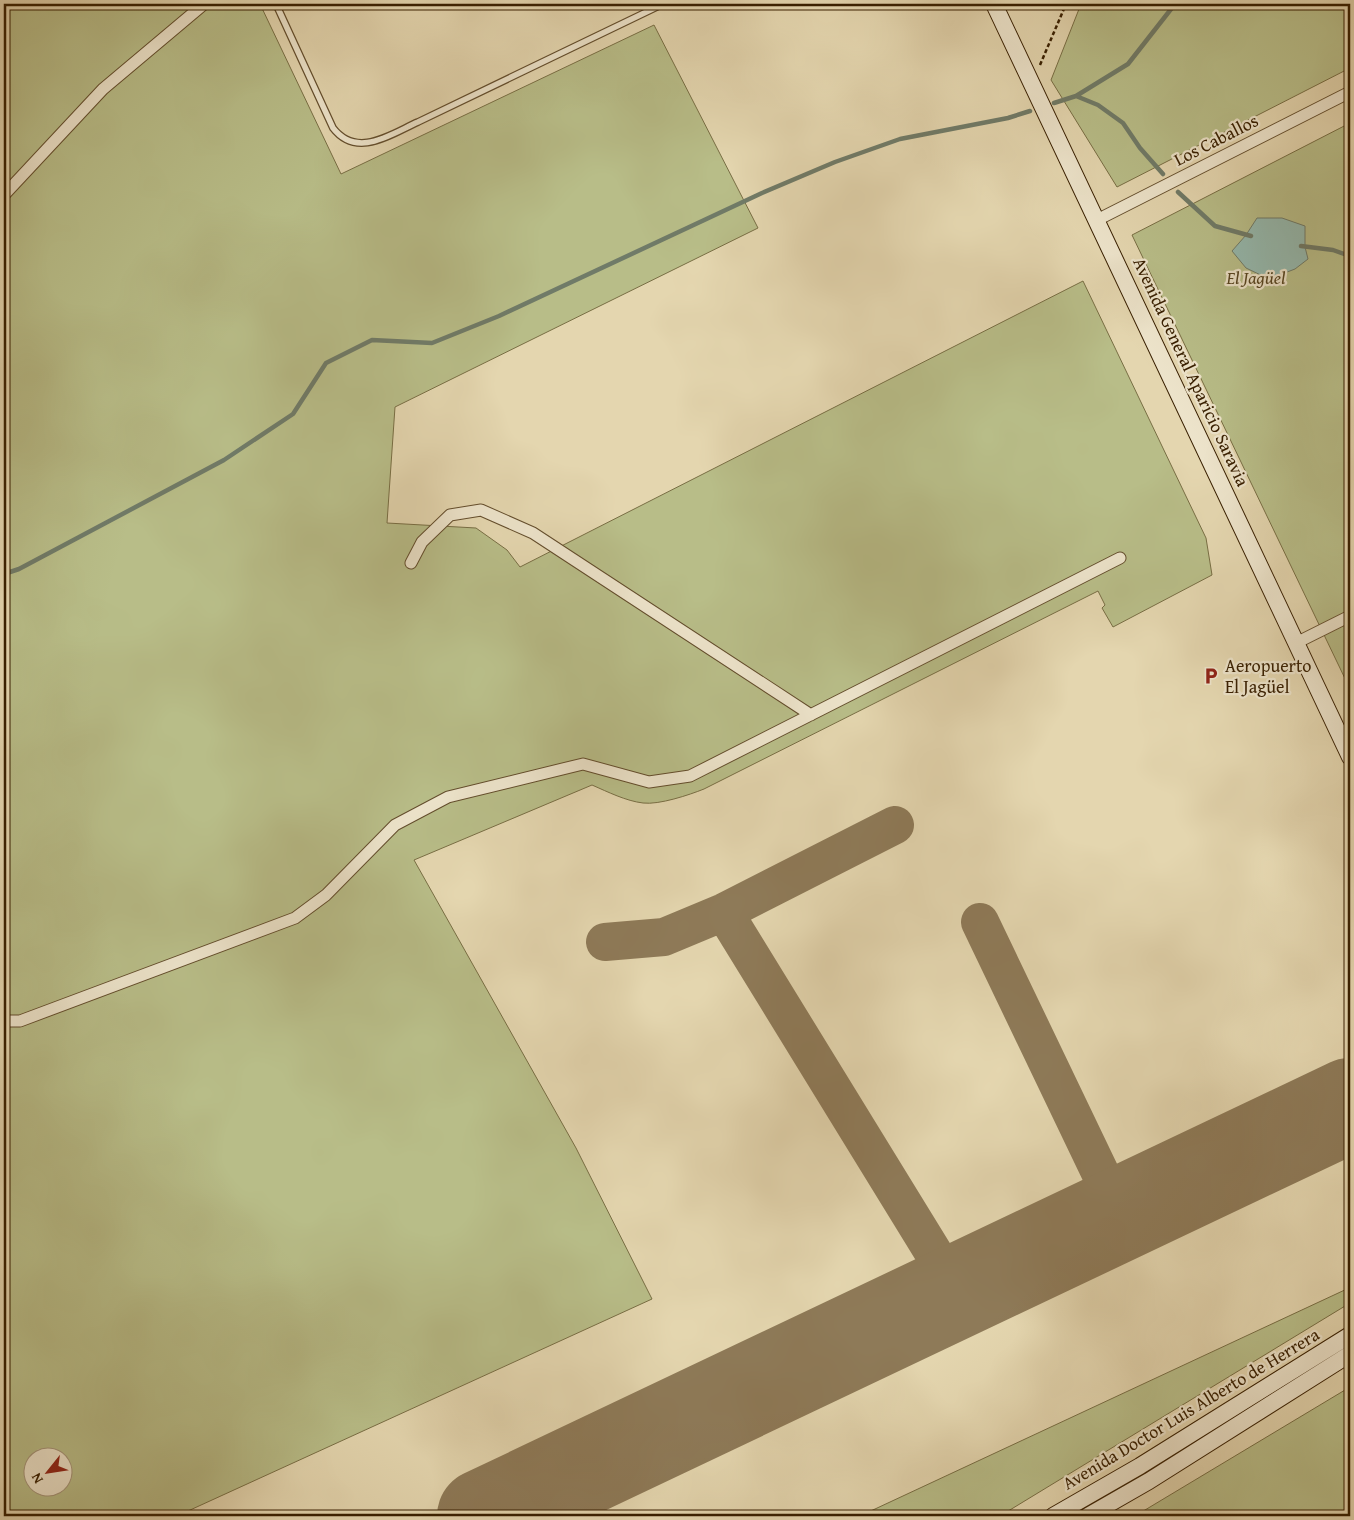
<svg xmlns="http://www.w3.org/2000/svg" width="1354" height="1520" font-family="'Gentium Book Plus',serif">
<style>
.green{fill:#b8bd88;stroke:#786e44;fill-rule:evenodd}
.water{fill:#95b9ae;stroke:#707b68}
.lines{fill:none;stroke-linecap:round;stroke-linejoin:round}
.stream{stroke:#707b68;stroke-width:4.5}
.taxiway{stroke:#8e7a58;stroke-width:38}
.runway{stroke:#8e7a58;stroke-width:94}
.lane-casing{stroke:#634d2c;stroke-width:8}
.street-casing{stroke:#634d2c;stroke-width:13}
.secondary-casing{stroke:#381f00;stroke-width:18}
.path{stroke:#381f00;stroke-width:2.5;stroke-dasharray:4 2.5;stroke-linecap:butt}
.lane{stroke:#ede4cb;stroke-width:5.5}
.street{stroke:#ede4cb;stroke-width:11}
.secondary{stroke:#ede4cb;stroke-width:16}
.labels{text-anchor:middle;stroke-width:4.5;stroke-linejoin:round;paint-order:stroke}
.street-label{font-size:18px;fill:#381f00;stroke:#ede4cb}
.park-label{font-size:18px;font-style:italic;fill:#584622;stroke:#ede4cb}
.poi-label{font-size:18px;fill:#381f00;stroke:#ede4cb;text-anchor:start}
</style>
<rect width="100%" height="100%" fill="#e4d6af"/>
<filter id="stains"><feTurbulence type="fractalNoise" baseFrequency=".004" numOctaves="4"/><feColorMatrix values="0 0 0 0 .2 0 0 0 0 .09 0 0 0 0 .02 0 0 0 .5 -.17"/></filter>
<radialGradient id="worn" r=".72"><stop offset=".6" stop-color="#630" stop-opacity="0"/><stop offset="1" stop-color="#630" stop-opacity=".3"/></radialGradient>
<path class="green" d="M4 4H260L341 174 654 25 758 228 395 407 387 523 476 528 507 550 520 567 1083 281 1206 538 1212 575 1113 627 1102 608 1105 605 1098 591 704 789C689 795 659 805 643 803 626 801 608 792 592 785L414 860 576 1148 652 1299 177 1516H4ZM32 1458H62V1488H32Z
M1081 4H1350V68L1117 187 1051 80Z
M1350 123V689L1132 235Z
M1349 1288 1350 1289V1303L1000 1516H860Z
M1350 1387V1516H1135Z"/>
<path class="water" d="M1257 218H1282L1305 226V247L1308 259 1295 269 1269 279 1246 268 1232 251 1246 235Z"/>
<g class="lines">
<path class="stream" d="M1076 96 1098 105 1123 123 1140 148 1163 174
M1054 103 1076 96 1128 64 1175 4
M1178 192 1215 226 1251 236
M1301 246 1333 250 1350 256
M4 574 19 569 224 460 293 414 326 363 372 340 432 343 499 316 762 193 835 162 900 139 1008 118 1030 111"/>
<path class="taxiway" d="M724 912 957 1291
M980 922 1120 1214
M605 942 664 937 724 912 895 825"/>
<path class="runway" d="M484 1516 1350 1105"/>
<g class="lane-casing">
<path id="lane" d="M276 4 333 128C357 159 391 134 418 122L663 4"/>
</g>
<g class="street-casing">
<path id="street" d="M4 195 103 89 204 4
M1097 220 1350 92
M411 563 422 542 450 515 481 510 533 533 811 715
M1296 643 1350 616
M4 1021H20L295 918 326 895 395 825 448 797 583 764 649 782 690 776 1120 558"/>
</g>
<g class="secondary-casing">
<path id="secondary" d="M994 4 1350 757
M1053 1516 1140 1466 1350 1335
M1088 1516 1149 1481 1350 1354"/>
</g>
<path class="path" d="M1040 65 1066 4"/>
<use href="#lane" class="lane"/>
<use href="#street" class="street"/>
<use href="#secondary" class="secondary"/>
</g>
<defs>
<g id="parking-bare" transform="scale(1.35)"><path d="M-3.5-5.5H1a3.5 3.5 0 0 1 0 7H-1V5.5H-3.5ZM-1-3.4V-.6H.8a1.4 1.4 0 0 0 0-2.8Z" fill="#8f2418" stroke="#ede4cb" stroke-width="2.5" paint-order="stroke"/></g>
</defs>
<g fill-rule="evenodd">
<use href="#parking-bare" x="1211" y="676"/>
</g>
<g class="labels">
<g class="street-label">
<text transform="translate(1216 140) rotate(-27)" y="6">Los Caballos</text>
<text transform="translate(1191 372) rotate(65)" y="6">Avenida General Aparicio Saravia</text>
<text transform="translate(1191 1409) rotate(-31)" y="6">Avenida Doctor Luis Alberto de Herrera</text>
</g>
<g class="park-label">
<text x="1256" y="284">El Jagüel</text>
</g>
<g class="poi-label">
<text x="1225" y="672">Aeropuerto<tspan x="1225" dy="21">El Jagüel</tspan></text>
</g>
</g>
<rect width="1354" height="1520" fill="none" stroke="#e4d6af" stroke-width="20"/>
<rect x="5" y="5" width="1344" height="1510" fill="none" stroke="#381f00" stroke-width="2.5"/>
<rect x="10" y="10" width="1334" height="1500" fill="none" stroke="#381f00"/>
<g transform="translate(48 1472) rotate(240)"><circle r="24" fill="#ede4cb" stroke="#a5957a"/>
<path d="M0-4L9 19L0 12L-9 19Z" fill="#8f2418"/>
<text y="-8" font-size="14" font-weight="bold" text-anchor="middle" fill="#381f00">N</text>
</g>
<rect width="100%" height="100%" filter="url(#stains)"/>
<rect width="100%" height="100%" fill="url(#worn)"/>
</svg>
